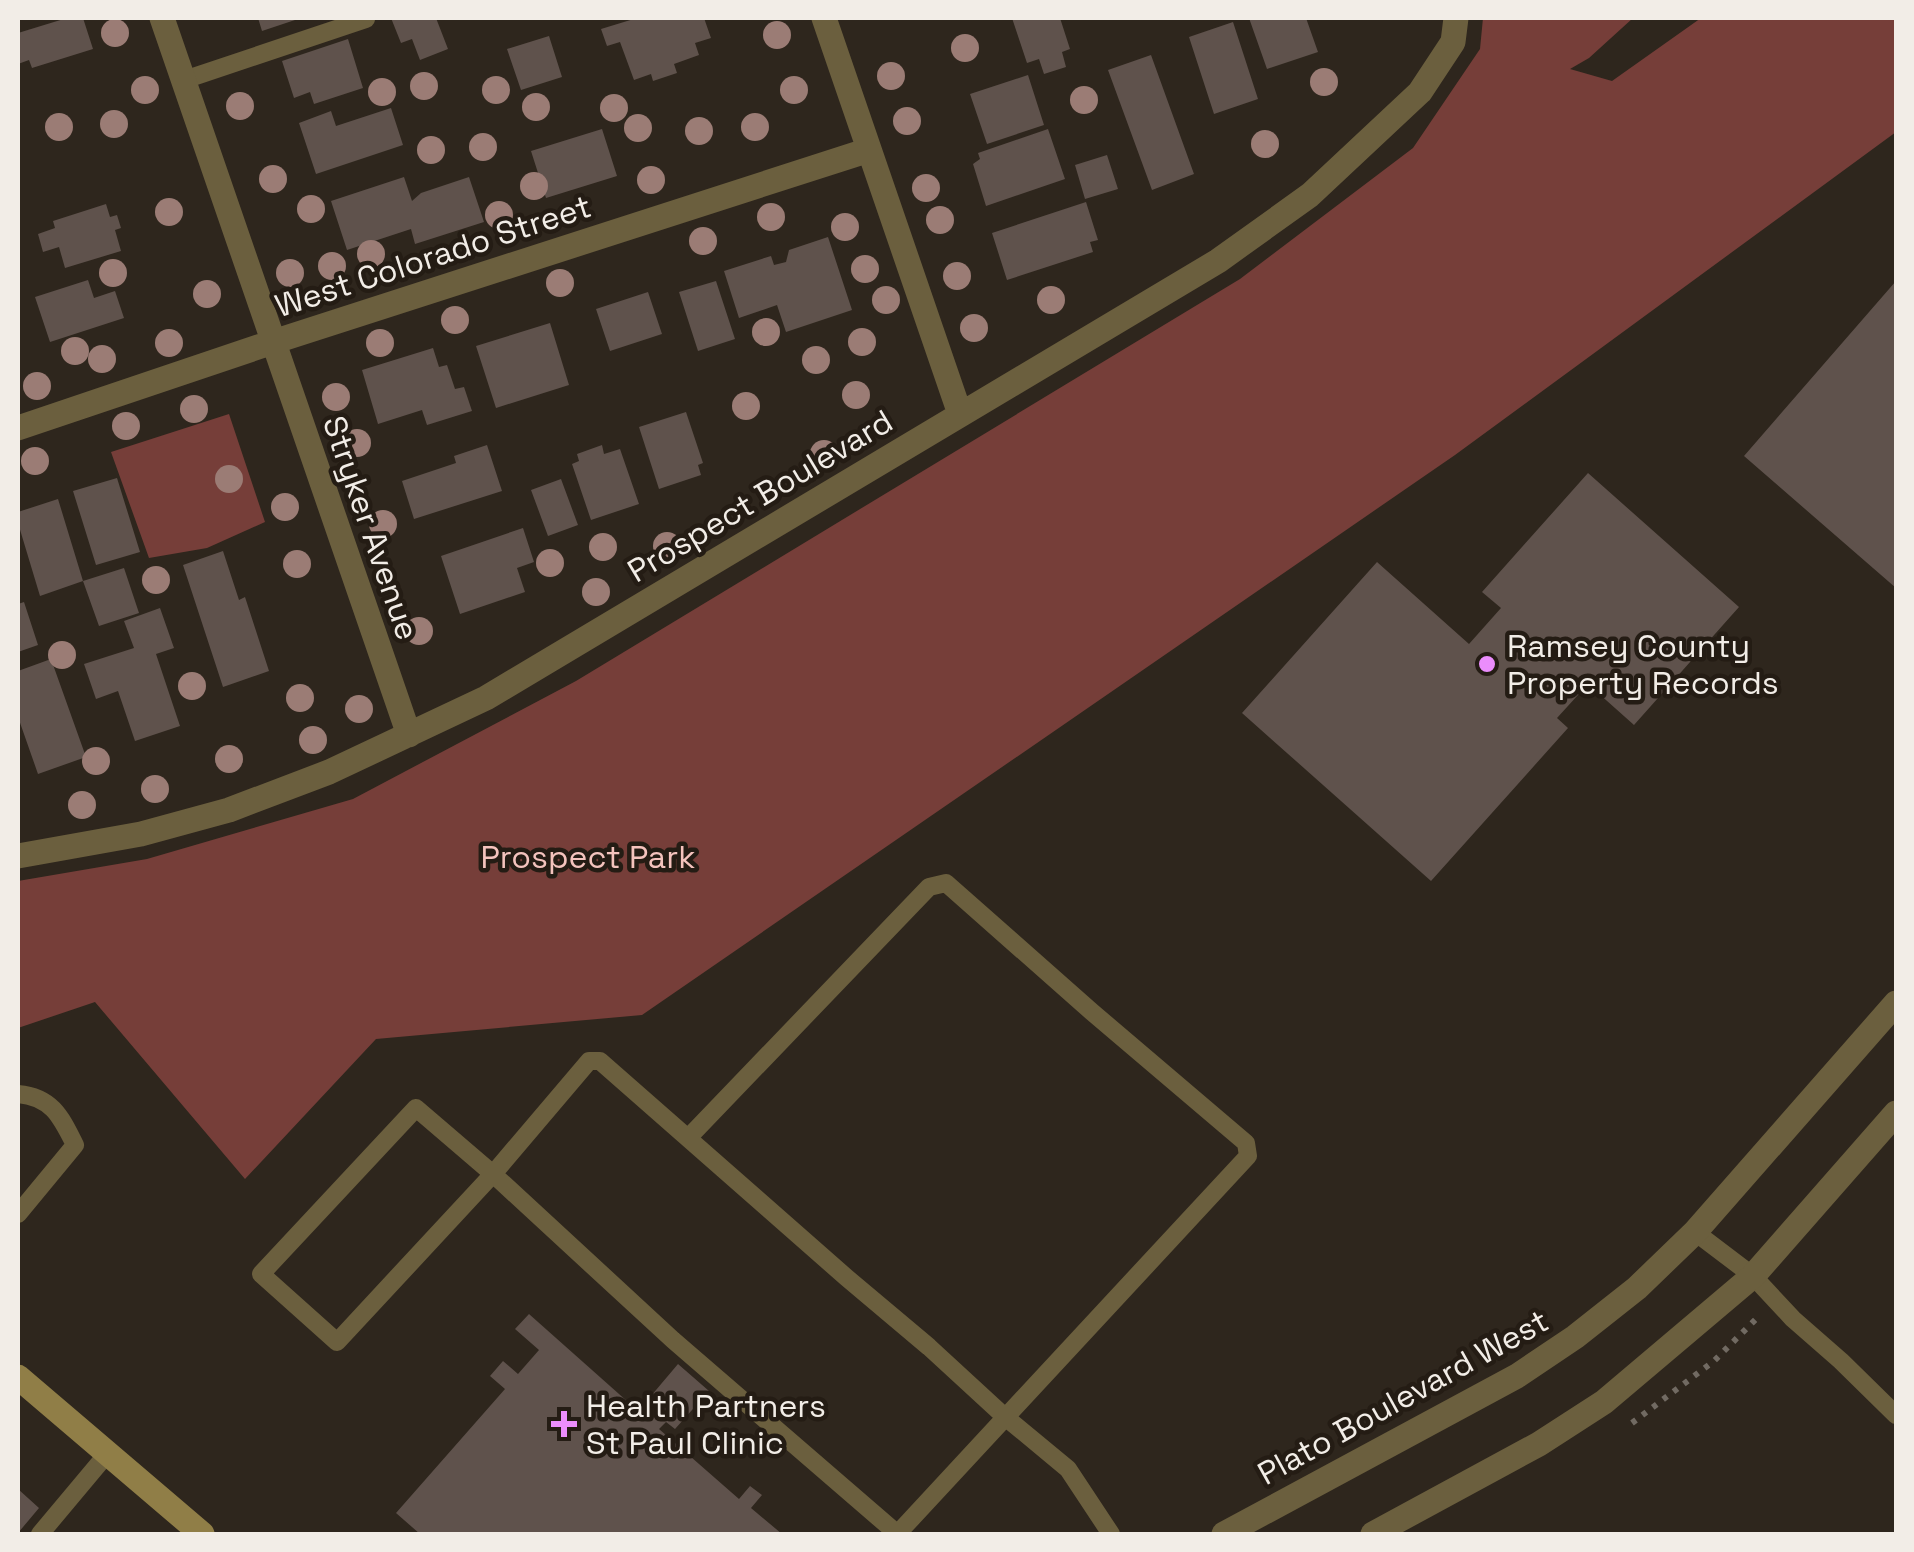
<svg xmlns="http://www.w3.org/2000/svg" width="1914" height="1552" font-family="'Space Grotesk',sans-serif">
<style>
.green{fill:#763e39}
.building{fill:#5f524c}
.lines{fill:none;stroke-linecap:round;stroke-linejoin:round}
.path{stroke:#716a62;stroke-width:6;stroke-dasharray:5 8;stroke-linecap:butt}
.service{stroke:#6b5f3e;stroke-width:18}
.minor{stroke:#6b5f3e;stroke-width:25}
.tertiary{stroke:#6b5f3e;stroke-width:25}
.secondary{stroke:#907e47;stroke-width:25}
.tree{fill:#9b7c75}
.poi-dot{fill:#eb8dfc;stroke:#241c14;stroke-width:4}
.labels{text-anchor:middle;stroke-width:9;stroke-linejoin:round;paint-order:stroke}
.street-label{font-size:32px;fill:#f2ede7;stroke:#241c14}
.poi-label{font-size:32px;fill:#f2ede7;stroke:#241c14;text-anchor:start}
.park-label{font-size:32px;fill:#f4c3bd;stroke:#241c14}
</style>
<rect width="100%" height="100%" fill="#2e261d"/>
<path class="green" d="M1483 18H1633L1589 58 1570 69 1612 81 1701 18H1896V132L1455 455 642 1015 376 1039 245 1179 95 1002 18 1028V881L147 859 353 799 576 681 1240 279 1413 148 1480 49Z
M229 414 265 522 207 548 149 558 111 452Z"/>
<path class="building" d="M67 18H83L93 49 32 68 29 60 18 64V33Z
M258 18H301L262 31Z
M391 18H436L448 49 420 60 412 39 401 43Z
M637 18H704L711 38 695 43 699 55 674 64 677 73 653 81 651 74 634 80 620 42 607 46 601 29Z
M1012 18H1060L1070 49 1062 52 1066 67 1044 74 1039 59 1027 63Z
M1249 18H1306L1318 52 1267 69Z
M1233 22 1258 99 1214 114 1189 37Z
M549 36 562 77 521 90 507 49Z
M348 39 363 88 314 104 310 92 294 98 282 61Z
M1151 55 1194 174 1152 190 1108 70Z
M1028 75 1044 125 987 144 970 94Z
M391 108 403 145 316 174 299 123 331 111 336 126Z
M602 129 617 176 546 198 531 151Z
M1048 129 1065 179 986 206 973 164 980 159 978 153Z
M1107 155 1118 189 1085 199 1075 165Z
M404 177 412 201 421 193 469 177 484 222 415 244 411 229 347 250 331 201Z
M1086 202 1098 240 1090 242 1093 252 1007 280 992 233Z
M106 204 110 217 117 215 121 228 115 230 121 251 65 268 59 247 43 252 38 234 55 228 53 221Z
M828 237 852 310 786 332 777 305 739 318 724 271 771 256 774 265 786 262 789 250Z
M88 280 94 298 115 291 124 318 50 342 35 297Z
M716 281 735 339 698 351 679 292Z
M1896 281V588L1744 456Z
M648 292 662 334 610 351 596 309Z
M550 323 569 385 496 408 476 346Z
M433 348 439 367 447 365 455 389 464 387 472 411 427 425 422 410 378 424 362 370Z
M686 412 703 463 698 465 701 475 659 489 639 427Z
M487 445 502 491 414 519 402 481 456 463 454 456Z
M602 445 604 454 620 449 639 504 591 520 572 464 579 461 577 454Z
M1588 473 1739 607 1634 725 1588 684 1557 718 1568 728 1431 881 1242 713 1377 562 1469 644 1501 608 1482 592Z
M117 478 140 552 96 565 73 491Z
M561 479 578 525 548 536 531 490Z
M58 499 83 581 40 596 18 523V512Z
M523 528 534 562 517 568 525 592 460 614 441 556Z
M223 551 239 600 245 597 269 671 223 687 183 565Z
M124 568 139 613 99 626 83 581Z
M24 602 38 645 18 652V604Z
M160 608 174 648 156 654 180 726 135 741 118 691 96 699 84 664 134 648 124 621Z
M51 659 86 757 38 774 18 717V671Z
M529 1314 646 1418 653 1410 645 1403 678 1364 709 1391 675 1429 666 1422 659 1429 739 1499 750 1486 762 1495 751 1508 782 1534H420L396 1513 505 1389 490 1376 503 1361 518 1374 539 1350 515 1329Z
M18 1489 39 1508 18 1533Z"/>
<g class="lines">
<path class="path" d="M1632 1423 1714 1361 1760 1315"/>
<path class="service" d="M184 80 366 19
M18 1094C52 1097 61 1117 75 1145L18 1214
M416 1108 493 1174 337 1342 261 1274Z
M688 1138 929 887 946 883 1092 1012 1246 1143 1248 1156 900 1531 893 1530 673 1340 493 1174 589 1061H600L847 1278 929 1347 1004 1416 1068 1469 1111 1534
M1695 1232 1753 1276 1793 1319 1841 1361 1896 1415
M40 1534 107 1454"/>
<path class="minor" d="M162 18 409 735
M824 18 960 414
M18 428 273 342 869 150
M18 856 141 834 229 810 329 772 486 698 1218 261 1310 195 1420 92 1453 42 1456 18"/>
<path class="tertiary" d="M1224 1534 1517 1376 1575 1337 1637 1288 1695 1232 1896 1003
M1373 1534 1539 1444 1604 1402 1753 1276 1896 1113"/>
<path class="secondary" d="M18 1377 202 1534"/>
</g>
<g class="tree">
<circle cx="115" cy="33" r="14"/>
<circle cx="777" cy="35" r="14"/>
<circle cx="965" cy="48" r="14"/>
<circle cx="891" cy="76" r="14"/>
<circle cx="1324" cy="82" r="14"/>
<circle cx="424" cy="86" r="14"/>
<circle cx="145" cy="90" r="14"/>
<circle cx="496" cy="90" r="14"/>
<circle cx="794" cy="90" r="14"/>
<circle cx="382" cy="92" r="14"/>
<circle cx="1084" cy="100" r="14"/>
<circle cx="240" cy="106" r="14"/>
<circle cx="536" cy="107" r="14"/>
<circle cx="614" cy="108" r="14"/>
<circle cx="907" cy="121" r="14"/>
<circle cx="114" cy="124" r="14"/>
<circle cx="59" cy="127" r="14"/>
<circle cx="755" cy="127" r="14"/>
<circle cx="638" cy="128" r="14"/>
<circle cx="699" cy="131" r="14"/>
<circle cx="1265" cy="144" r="14"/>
<circle cx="483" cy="147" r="14"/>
<circle cx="431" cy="150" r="14"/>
<circle cx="273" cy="179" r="14"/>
<circle cx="651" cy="180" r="14"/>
<circle cx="534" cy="186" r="14"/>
<circle cx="926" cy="188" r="14"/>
<circle cx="311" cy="209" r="14"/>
<circle cx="169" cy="212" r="14"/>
<circle cx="499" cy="215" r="14"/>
<circle cx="771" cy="217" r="14"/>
<circle cx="940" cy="220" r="14"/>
<circle cx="845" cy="227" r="14"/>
<circle cx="703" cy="241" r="14"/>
<circle cx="371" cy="254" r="14"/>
<circle cx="332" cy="266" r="14"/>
<circle cx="865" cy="269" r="14"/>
<circle cx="113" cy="273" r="14"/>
<circle cx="290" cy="273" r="14"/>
<circle cx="957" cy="276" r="14"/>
<circle cx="560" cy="283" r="14"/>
<circle cx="207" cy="294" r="14"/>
<circle cx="886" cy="300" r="14"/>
<circle cx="1051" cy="300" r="14"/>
<circle cx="455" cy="320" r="14"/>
<circle cx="974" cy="328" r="14"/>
<circle cx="766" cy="332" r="14"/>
<circle cx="862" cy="342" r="14"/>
<circle cx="169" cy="343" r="14"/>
<circle cx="380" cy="343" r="14"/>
<circle cx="75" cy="351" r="14"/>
<circle cx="102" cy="359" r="14"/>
<circle cx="816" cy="360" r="14"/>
<circle cx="37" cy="386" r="14"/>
<circle cx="856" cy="395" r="14"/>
<circle cx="336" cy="397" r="14"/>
<circle cx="746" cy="406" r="14"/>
<circle cx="194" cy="409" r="14"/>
<circle cx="126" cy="426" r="14"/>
<circle cx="357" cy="443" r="14"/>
<circle cx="824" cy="454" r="14"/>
<circle cx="35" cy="461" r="14"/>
<circle cx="229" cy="479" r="14"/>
<circle cx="285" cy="507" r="14"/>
<circle cx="383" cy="524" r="14"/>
<circle cx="667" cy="546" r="14"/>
<circle cx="603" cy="547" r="14"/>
<circle cx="550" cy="563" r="14"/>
<circle cx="297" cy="564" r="14"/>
<circle cx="156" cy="580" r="14"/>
<circle cx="596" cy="592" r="14"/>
<circle cx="419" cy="631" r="14"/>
<circle cx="62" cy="655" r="14"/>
<circle cx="192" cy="686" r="14"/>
<circle cx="300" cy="698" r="14"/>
<circle cx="359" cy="709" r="14"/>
<circle cx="313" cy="740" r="14"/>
<circle cx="229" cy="759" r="14"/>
<circle cx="96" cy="761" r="14"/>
<circle cx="155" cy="789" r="14"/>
<circle cx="82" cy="805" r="14"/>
</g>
<g class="poi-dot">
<circle cx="1487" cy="664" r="10"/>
<path d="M559 1409h10v10h10v10h-10v10h-10v-10h-10v-10h10z"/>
</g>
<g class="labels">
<g class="street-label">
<text transform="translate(433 256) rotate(-18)" y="11">West Colorado Street</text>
<text transform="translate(760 496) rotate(-31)" y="11">Prospect Boulevard</text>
<text transform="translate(371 528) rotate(71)" y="11">Stryker Avenue</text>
<text transform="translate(1403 1397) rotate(-29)" y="11">Plato Boulevard West</text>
</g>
<g class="poi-label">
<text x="1507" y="657">Ramsey County<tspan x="1507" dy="37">Property Records</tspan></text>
<text x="586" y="1417">Health Partners<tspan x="586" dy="37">St Paul Clinic</tspan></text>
</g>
<g class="park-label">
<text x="588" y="868">Prospect Park</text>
</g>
</g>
<rect width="1914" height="1552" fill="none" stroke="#f2ede7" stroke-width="40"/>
</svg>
